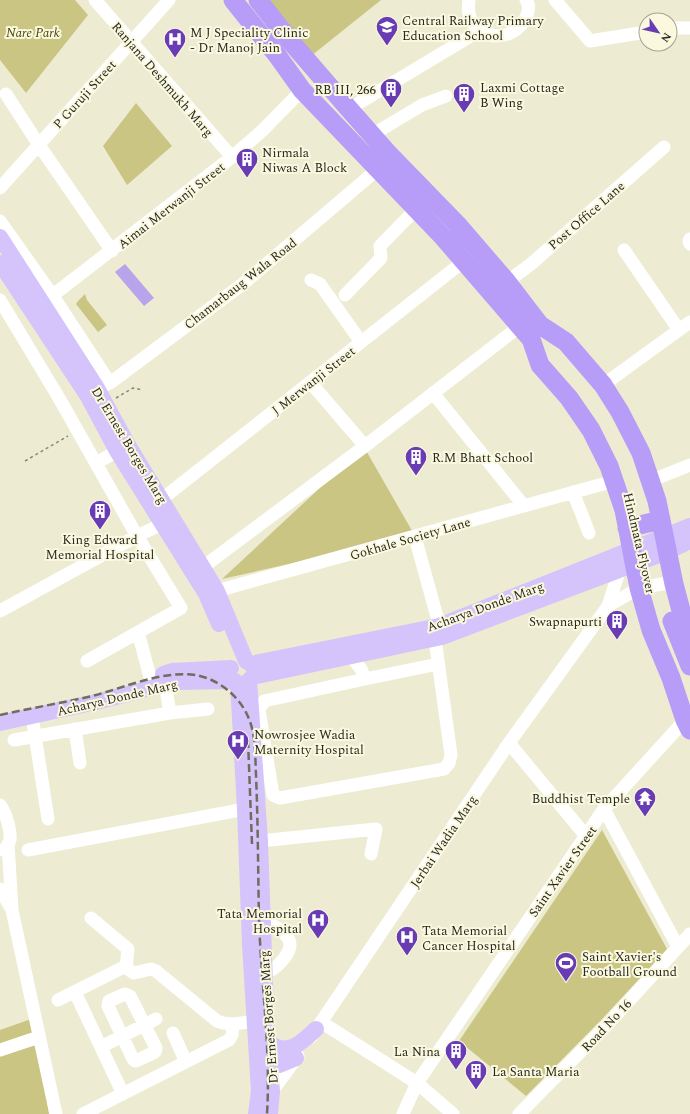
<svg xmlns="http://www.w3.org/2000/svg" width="690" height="1114" font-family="Spectral,serif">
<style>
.green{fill:#cac583}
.water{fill:#b8a4ea}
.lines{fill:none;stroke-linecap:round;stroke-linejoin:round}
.path{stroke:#8a8978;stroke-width:1.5;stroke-dasharray:3 3;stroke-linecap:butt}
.minor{stroke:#fff;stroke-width:13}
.major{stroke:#d4c4fb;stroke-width:16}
.highway{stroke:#b79cf8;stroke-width:19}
.rail{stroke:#6e6d5e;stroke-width:2.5;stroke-dasharray:8 4;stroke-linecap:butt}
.labels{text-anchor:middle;stroke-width:4;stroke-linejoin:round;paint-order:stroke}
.poi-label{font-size:13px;fill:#29281f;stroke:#faf9e0;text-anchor:start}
.park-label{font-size:13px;font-style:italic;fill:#4a4504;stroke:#faf9e0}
.street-label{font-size:13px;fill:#29281f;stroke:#faf9e0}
</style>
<rect width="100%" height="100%" fill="#edecd3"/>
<path class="green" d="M0 0H75L88 15 26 93 0 60Z
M267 0H381L311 56Z
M136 103 172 146 127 185 103 146Z
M85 294 87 300 107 325 98 332 76 304 78 301Z
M364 447 415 536 222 579Z
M602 830 667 949 603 1018 526 1096 459 1041Z
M34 1018 49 1114H0V1030Z"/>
<path class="water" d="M125 264 154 298 144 306 115 272Z"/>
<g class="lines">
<path class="path" d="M116 398 133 388 143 390
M25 461 68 436"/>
<path class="minor" d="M95 0 232 157
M469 0C462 38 513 50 527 15 529 10 529 4 526 0
M555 0 590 41 646 32
M670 28H690
M6 94 39 145 112 251
M349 109 479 31
M372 135 422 105 446 96
M0 188 169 0
M0 221 53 296 110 383
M690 239 689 241 690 244
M624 250 679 330
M311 280 320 284 361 342
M507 282 531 264 664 147
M345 295 381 258 380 246 416 209
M0 300 59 398 137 536 181 608 87 661
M35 309 232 157 263 130 302 90
M310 382 365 446
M603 385 690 322
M89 393 97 388 110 383 244 283 378 169
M433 393 524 506
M96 463 125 447
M650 481 690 465
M573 492 589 533
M162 499 464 261
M415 537 442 635
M195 573 365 446 520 326
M209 593 614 481
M608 606 639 588 673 582
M0 611 137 536 162 524
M138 632 150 677
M351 656 361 669 365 679 438 664
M365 679 264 701 259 710 273 795 280 798 444 769 449 763 451 755 435 639
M170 713 208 709
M32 716 48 819
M75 729 80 763
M14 740 170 713 165 684
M509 743 586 836
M0 805C6 812 11 831 10 840 9 844 6 848 3 850
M604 809 678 947
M260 841 376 829 371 854
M8 844 12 910 56 1114
M28 850 245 809
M0 889 11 908
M91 918 128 949 126 968
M262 921C271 925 283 929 288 938 296 951 276 970 264 973
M75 992 123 1094
M125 994 130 996 156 1048 155 1052 138 1060 135 1061 133 1059 108 1006 109 1001Z
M58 1000 122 968H126L134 973 151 969 156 971 217 1021C229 1026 241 1023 254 1021
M321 1022 417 1083 453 1114
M173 1033 186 1062
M311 1037 509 743 608 606 620 569
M101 1047 156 1019
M0 1050 39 1037
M267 1091H272L298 1056
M83 1114 229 1040 232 1035 233 1025
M403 1114 417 1083 604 809 685 720
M519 1114 607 1025 690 934"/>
<path class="major" d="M0 237 97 388 128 445 217 591 246 661
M0 263 87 395 117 451 206 594 219 624
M250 664 439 626 690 526
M163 674 172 671 231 668
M252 677 442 637 667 552 690 541
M249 680 260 841 267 1039 272 1091 270 1114
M238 683 245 809 250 945 259 1091 256 1114
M0 723 96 702 174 682 235 681
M261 1036C266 1038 268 1042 273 1045 290 1056 305 1039 316 1029
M260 1057 279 1065 296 1058"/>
<path class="highway" d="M233 0 277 55 302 90 443 237 531 339 540 365 569 398 591 430 609 466 624 510 639 588 651 630 671 678 685 720 690 730
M258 0 292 43 349 109 387 152 457 224 507 282 540 325 566 342 603 385 620 412 641 453 657 501 674 584 683 618 690 635
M627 528 661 520
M672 621 690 666"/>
<path class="rail" d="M0 715C31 708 62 703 92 696 124 688 167 668 200 676 221 681 241 698 249 719 256 736 255 756 256 775 258 823 258 871 259 919 261 984 271 1049 267 1114
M248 740 252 844"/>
</g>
<defs>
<g id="school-pin" transform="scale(1.15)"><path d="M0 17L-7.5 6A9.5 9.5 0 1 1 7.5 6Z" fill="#6a3cb3" stroke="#faf9e0"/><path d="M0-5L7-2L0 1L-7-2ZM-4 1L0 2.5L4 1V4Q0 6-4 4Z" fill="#fff"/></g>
<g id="hospital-pin" transform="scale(1.15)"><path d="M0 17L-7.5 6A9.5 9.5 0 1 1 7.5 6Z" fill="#6a3cb3" stroke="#faf9e0"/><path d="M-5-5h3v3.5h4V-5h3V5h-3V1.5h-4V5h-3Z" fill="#fff"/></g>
<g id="building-pin" transform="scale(1.15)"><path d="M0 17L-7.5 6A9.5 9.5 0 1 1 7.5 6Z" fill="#6a3cb3" stroke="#faf9e0"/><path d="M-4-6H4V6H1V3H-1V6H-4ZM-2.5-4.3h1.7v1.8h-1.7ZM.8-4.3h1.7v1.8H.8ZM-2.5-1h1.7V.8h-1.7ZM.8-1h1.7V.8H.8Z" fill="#fff"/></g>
<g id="temple-pin" transform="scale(1.15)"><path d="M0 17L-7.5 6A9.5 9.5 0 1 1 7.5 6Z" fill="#6a3cb3" stroke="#faf9e0"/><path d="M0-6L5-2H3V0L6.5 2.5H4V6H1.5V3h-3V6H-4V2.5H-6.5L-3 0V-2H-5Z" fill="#fff"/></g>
<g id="stadium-pin" transform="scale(1.15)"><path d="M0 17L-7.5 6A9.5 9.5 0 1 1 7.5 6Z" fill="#6a3cb3" stroke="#faf9e0"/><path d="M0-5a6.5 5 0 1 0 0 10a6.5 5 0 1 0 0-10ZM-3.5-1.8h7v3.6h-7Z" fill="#fff"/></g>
</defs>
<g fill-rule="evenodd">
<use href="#school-pin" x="387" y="27"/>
<use href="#hospital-pin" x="175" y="39"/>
<use href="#building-pin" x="391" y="89"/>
<use href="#building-pin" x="464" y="94"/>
<use href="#building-pin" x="247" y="159"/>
<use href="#building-pin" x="416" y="457"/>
<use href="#building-pin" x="100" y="511"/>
<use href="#building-pin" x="617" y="621"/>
<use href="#hospital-pin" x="238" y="741"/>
<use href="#temple-pin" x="645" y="798"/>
<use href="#hospital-pin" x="318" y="920"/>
<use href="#hospital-pin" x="407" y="937"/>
<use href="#stadium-pin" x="566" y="963"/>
<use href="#building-pin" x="456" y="1051"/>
<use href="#building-pin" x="476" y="1071"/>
</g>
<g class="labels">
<g class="poi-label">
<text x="402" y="25">Central Railway Primary<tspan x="402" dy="15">Education School</tspan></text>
<text x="190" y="37">M J Speciality Clinic<tspan x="190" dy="15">- Dr Manoj Jain</tspan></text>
<text x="480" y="92">Laxmi Cottage<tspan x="480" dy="15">B Wing</tspan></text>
<text x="376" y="94" text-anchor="end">RB III, 266</text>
<text x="262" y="157">Nirmala<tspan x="262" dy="15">Niwas A Block</tspan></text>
<text x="432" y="462">R.M Bhatt School</text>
<text x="100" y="544" text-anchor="middle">King Edward<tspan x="100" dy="15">Memorial Hospital</tspan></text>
<text x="602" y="626" text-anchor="end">Swapnapurti</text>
<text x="254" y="739">Nowrosjee Wadia<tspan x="254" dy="15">Maternity Hospital</tspan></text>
<text x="630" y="803" text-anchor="end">Buddhist Temple</text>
<text x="302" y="918" text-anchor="end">Tata Memorial<tspan x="302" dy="15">Hospital</tspan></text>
<text x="422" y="935">Tata Memorial<tspan x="422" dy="15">Cancer Hospital</tspan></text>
<text x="582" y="961">Saint Xavier's<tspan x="582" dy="15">Football Ground</tspan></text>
<text x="440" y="1056" text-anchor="end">La Nina</text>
<text x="492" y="1076">La Santa Maria</text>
</g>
<g class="park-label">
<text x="33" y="37">Nare Park</text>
</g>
<g class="street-label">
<text transform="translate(163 79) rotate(49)" y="5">Ranjana Deshmukh Marg</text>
<text transform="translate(84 94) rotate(-48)" y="5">P Guruji Street</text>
<text transform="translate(171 205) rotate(-38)" y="5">Aimai Merwanji Street</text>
<text transform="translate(586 215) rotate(-41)" y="5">Post Office Lane</text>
<text transform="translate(240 283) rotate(-38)" y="5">Chamarbaug Wala Road</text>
<text transform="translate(313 380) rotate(-38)" y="5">J Merwanji Street</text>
<text transform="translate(130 445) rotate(59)" y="5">Dr Ernest Borges Marg</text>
<text transform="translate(410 538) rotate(-16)" y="5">Gokhale Society Lane</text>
<text transform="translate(640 543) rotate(77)" y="5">Hindmata Flyover</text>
<text transform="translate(485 606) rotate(-20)" y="5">Acharya Donde Marg</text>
<text transform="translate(117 697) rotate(-13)" y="5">Acharya Donde Marg</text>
<text transform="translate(443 841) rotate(-56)" y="5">Jerbai Wadia Marg</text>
<text transform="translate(562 871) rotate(-55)" y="5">Saint Xavier Street</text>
<text transform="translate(268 1017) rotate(-94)" y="5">Dr Ernest Borges Marg</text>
<text transform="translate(606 1025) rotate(-47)" y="5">Road No 16</text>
</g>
</g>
<g transform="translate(658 32) rotate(124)"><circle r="19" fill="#faf9e0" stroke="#a6a593"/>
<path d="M0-3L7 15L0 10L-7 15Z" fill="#6a3cb3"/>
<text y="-6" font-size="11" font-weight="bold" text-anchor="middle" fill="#29281f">N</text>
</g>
</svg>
